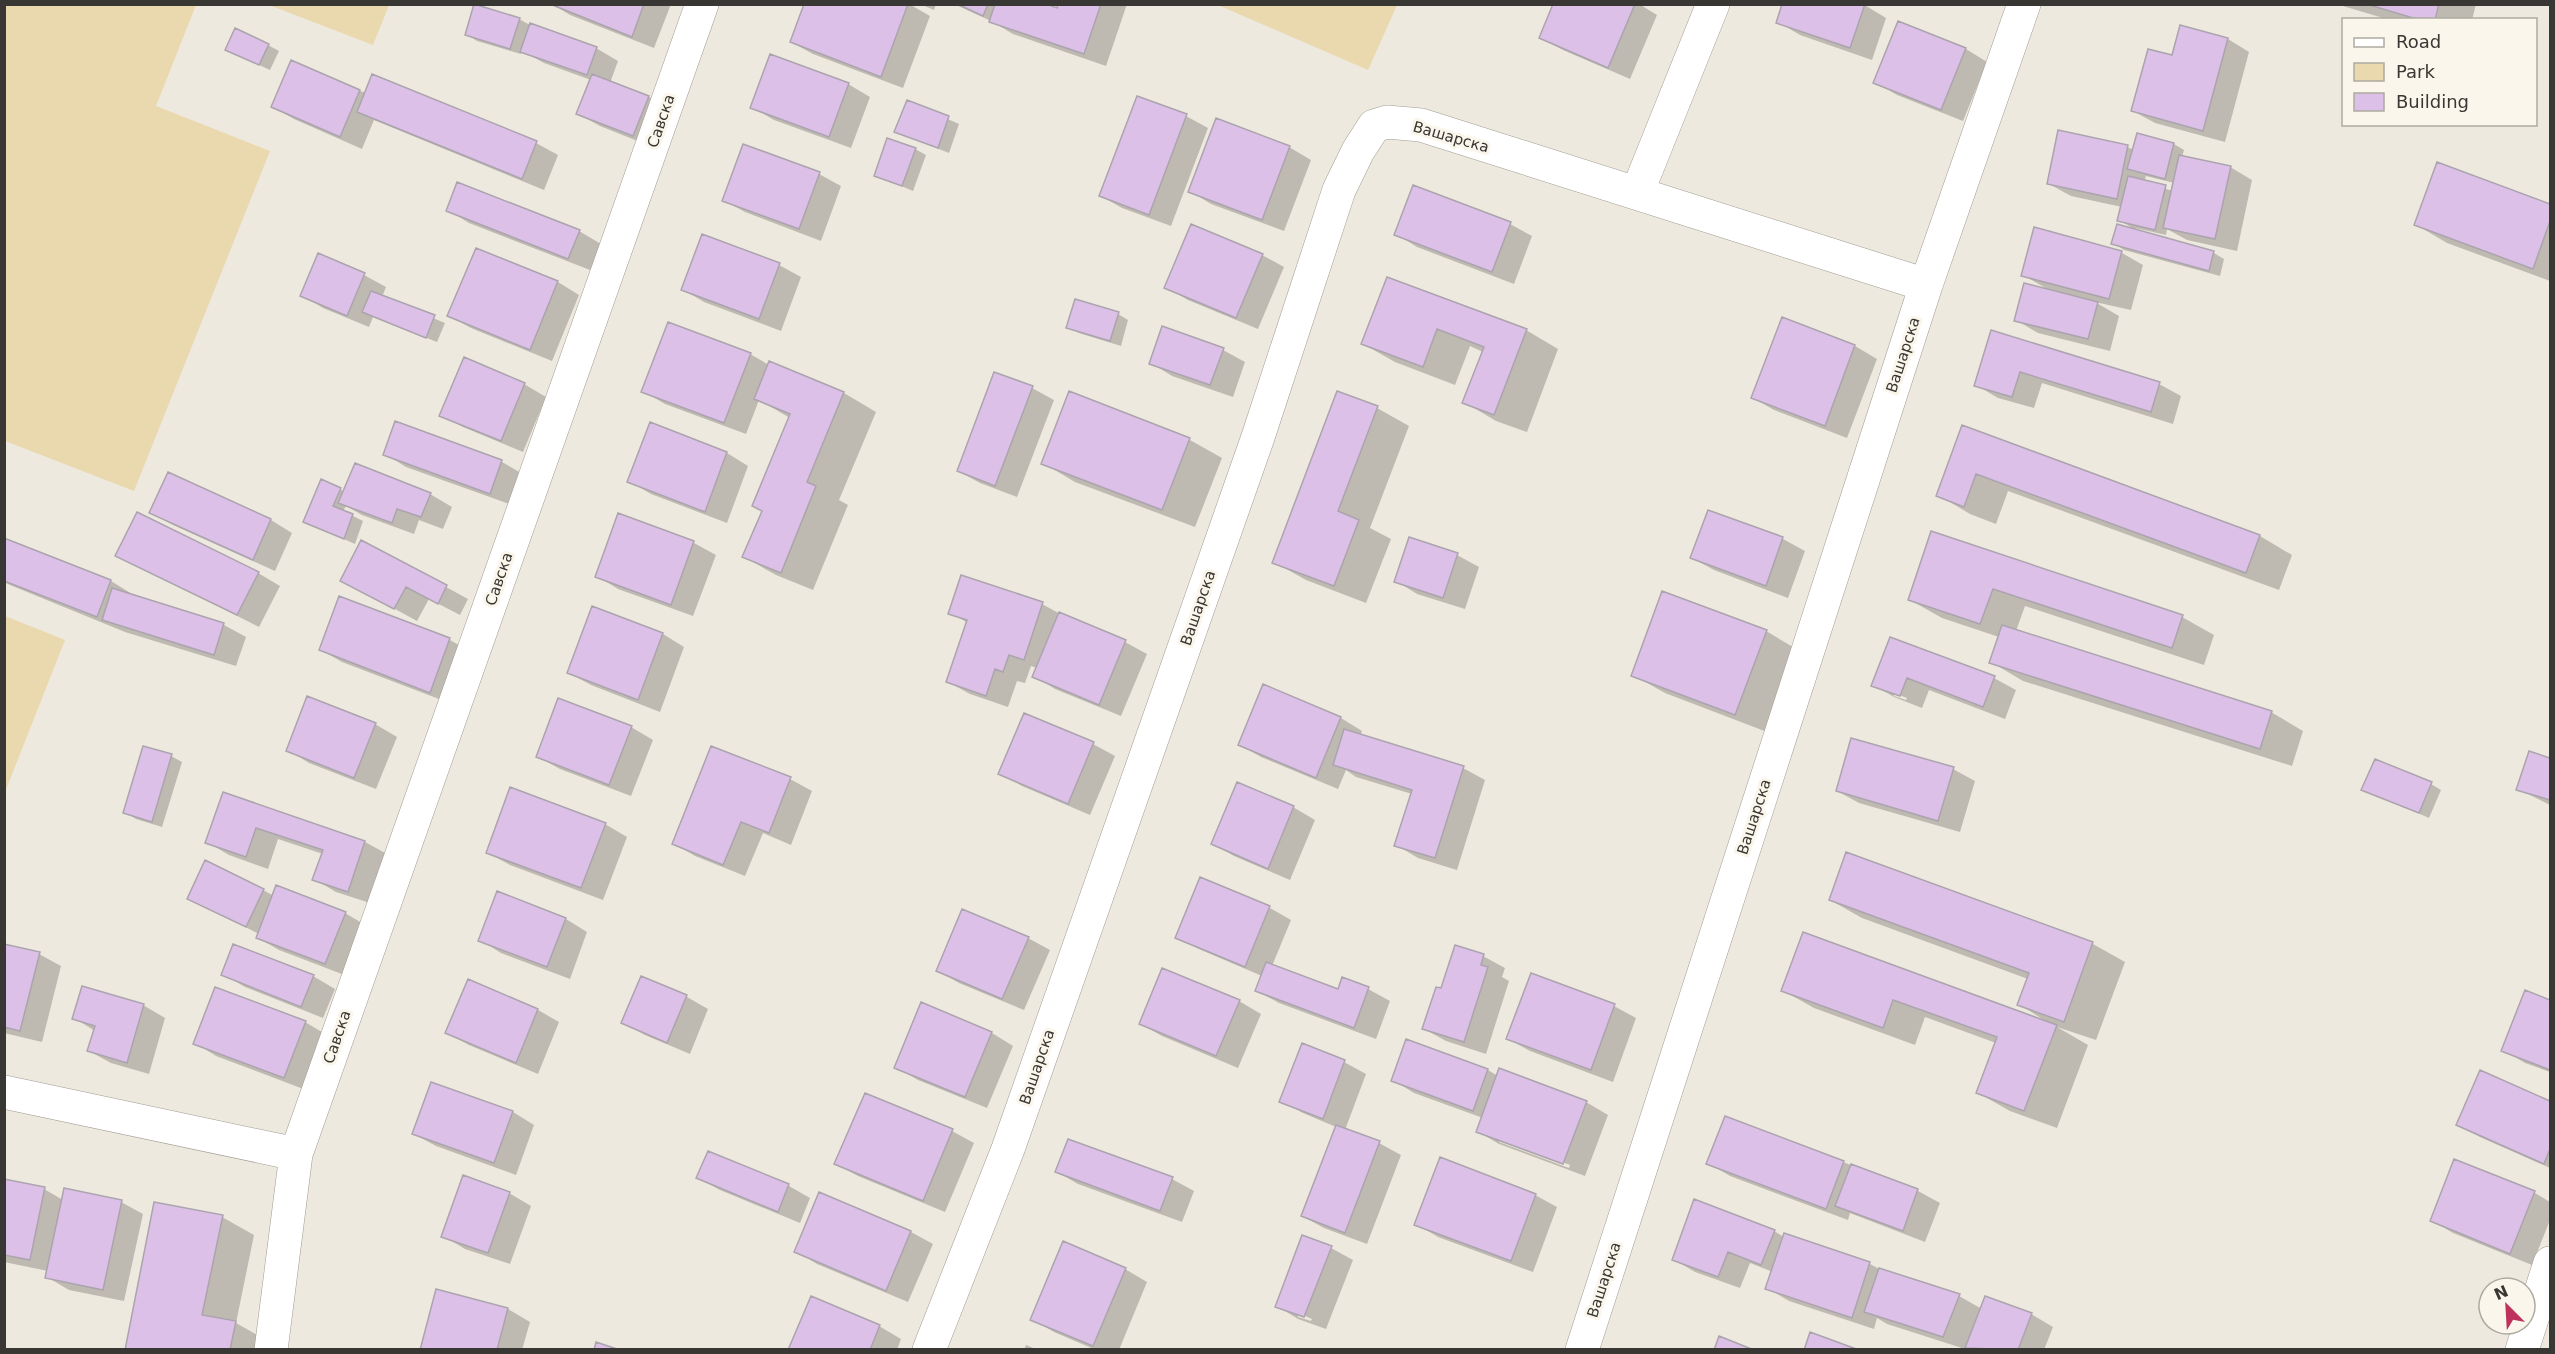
<svg xmlns="http://www.w3.org/2000/svg" width="2555" height="1354" font-family="'DejaVu Sans',sans-serif">
<style>
.green{fill:#ead8ae}
.shadow{fill:#0003;fill-rule:evenodd}
.building{fill:#dcc0e7;stroke:#aba4ae;stroke-width:1.5}
.lines{fill:none;stroke-linecap:round;stroke-linejoin:round}
.minor-casing{stroke:#a19c92;stroke-width:34}
.minor{stroke:#fff;stroke-width:33}
.labels{text-anchor:middle;stroke-width:6;stroke-linejoin:round;paint-order:stroke}
.street-label{font-size:15px;fill:#393733;stroke:#fbf6eb}
</style>
<rect width="100%" height="100%" fill="#eee9de"/>
<path class="green" d="M4 5H196L156 106 270 151 134 491 5 441Z
M269 5 389 4V5L373 45Z
M1218 5H1397L1368 70Z
M5 616 65 640 5 792Z"/>
<path class="shadow" d="M552 4H671L654 48 570 15Z
M805 4H909L930 16 903 88 813 54 791 42Z
M920 4H936L934 10Z
M954 4H1042L1057 10 1059 4H1127L1106 66 1013 34 991 21Z
M1555 4H1639L1657 15 1630 79 1563 50 1541 38Z
M1863 4 1886 18 1872 60 1800 35 1778 22Z
M2336 4H2476L2472 20H2390Z
M519 19 530 25 596 48 618 61 610 83 649 97 670 110 655 148 600 126 578 114 591 80 544 63 522 51 521 54 477 41 466 34Z
M1899 23 1966 49 1987 62 1963 121 1897 95 1875 82Z
M2181 27 2228 39 2249 52 2225 142 2155 123 2133 111 2173 57Z
M268 45 279 51 270 70 238 55Z
M848 84 870 97 851 148 774 120 752 107Z
M360 91 536 143 558 155 544 190 374 120 362 149 294 119 273 107Z
M908 102 959 124 949 153 896 132Z
M1186 116 1208 128 1171 226 1122 208 1101 196Z
M2138 135 2174 144 2184 150 2182 157 2230 167 2252 180 2237 251 2187 240 2167 229 2166 235 2135 228 2134 231 2214 253 2224 259 2220 276 2124 250 2113 243 2134 229 2119 220 2122 207 2071 196 2049 184 2127 147 2134 150ZM2146 176 2174 183 2173 191 2144 182Z
M744 146 819 174 841 186 821 241 745 212 723 200Z
M1289 147 1311 160 1284 231 1211 204 1190 191Z
M915 149 926 155 913 191 875 175Z
M2438 164 2550 206V281L2447 243 2415 224Z
M448 210 579 231 601 244 590 270 469 223Z
M1510 224 1532 236 1514 284 1417 247 1396 234Z
M2035 229 2122 253 2143 265 2131 310 2095 302 2119 316 2110 351 2038 333 2016 320 2049 290 2023 275Z
M476 250 558 282 579 295 552 361 471 328 449 316Z
M1262 255 1284 267 1258 329 1188 300 1166 287Z
M779 265 801 277 781 331 704 302 682 289Z
M364 275 386 287 382 297 445 323 437 342 373 317 369 327 323 308 302 295Z
M1388 279 1526 330 1558 349 1527 432 1496 421 1464 402 1483 352 1470 346 1455 385 1395 362 1363 344Z
M1118 314 1128 320 1121 346 1079 333 1068 327Z
M1783 319 1855 346 1877 359 1847 438 1774 410 1753 398Z
M1992 332 2159 384 2181 396 2173 424 2042 383 2034 408 1998 398 1976 385Z
M1223 350 1245 362 1233 397 1172 376 1151 363Z
M750 354 769 365 770 363 844 393 876 412 839 500 848 505 813 590 776 575 744 557 763 511 790 418 759 400 746 434 665 404 643 391Z
M524 384 546 397 523 452 463 427 441 415Z
M1032 388 1054 400 1017 497 980 483 958 471Z
M1070 393 1190 440 1222 458 1195 527 1075 482 1043 463Z
M1377 408 1409 426 1370 528 1391 539 1366 603 1306 580 1274 562Z
M396 423 502 462 523 474 512 505 406 467 385 454Z
M651 424 727 453 748 466 727 523 651 494 629 481Z
M1963 427 2260 536 2292 555 2279 590 2008 491 1996 524 1970 514 1938 495Z
M169 474 271 520 292 533 275 571 173 525 151 513Z
M340 489 344 492 430 494 452 507 443 529 419 520 414 534 362 515 346 506 343 511 363 521 355 544 305 522Z
M1709 512 1783 539 1805 551 1788 598 1714 570 1692 558Z
M619 515 694 543 716 555 693 616 618 589 597 576Z
M1932 533 2182 617 2214 635 2204 665 2025 606 2016 631 2271 712 2303 731 2292 766 2023 681 1991 662 1999 637 1942 618 1910 600Z
M4 540 111 581 132 594 131 596 224 625 246 637 236 666 125 632 10 585 4 582Z
M117 555 258 573 280 586 259 627Z
M1457 555 1479 567 1465 609 1417 594 1396 581Z
M342 580 446 587 468 599 460 615 429 599 417 621Z
M340 598 450 640 471 652 452 704 342 662 321 650Z
M1042 604 1064 616 1125 642 1147 654 1121 716 1055 689 1034 676 1037 668 1031 666 1025 683 1017 681 1008 707 970 694 948 682 968 623 950 613Z
M593 608 663 634 684 647 660 712 591 685 569 673Z
M1766 631 1798 650 1767 732 1665 693 1633 675Z
M1890 639 1994 678 2016 690 2005 719 1929 690 1922 708 1894 697 1873 685ZM1894 693 1907 698 1906 700 1894 696Z
M1341 718 1362 731 1360 736 1463 768 1485 780 1457 870 1418 858 1396 845 1412 794 1356 777 1346 770 1338 789 1261 757 1240 745Z
M375 724 397 737 376 789 309 763 288 750Z
M631 727 653 740 631 796 560 769 538 757Z
M1093 744 1115 756 1090 815 1022 786 1000 774Z
M712 748 790 779 812 791 791 845 763 833 745 876 695 856 673 843Z
M2530 753 2550 759V805L2518 789Z
M171 756 182 762 162 827 136 819 125 812Z
M1953 769 1975 781 1960 832 1859 803 1837 791Z
M2431 784 2441 790 2429 818 2363 789Z
M224 794 365 842 387 854 370 903 336 892 314 879 323 854 278 839 268 869 229 855 207 842Z
M1293 807 1315 820 1290 880 1234 856 1213 844Z
M605 824 627 837 603 900 510 865 488 853Z
M1847 854 2093 944 2125 962 2096 1040 2057 1027 2088 1045 2057 1128 2010 1111 1978 1093 1996 1043 1925 1017 1915 1045 1814 1008 1782 990 1804 934 2050 1024 2019 1004 2028 979 1862 918 1830 900Z
M1201 879 1270 908 1291 920 1272 966 1339 991 1343 979 1368 989 1390 1001 1376 1039 1279 1003 1257 991 1262 976 1199 949 1177 937Z
M263 890 274 896 345 913 367 926 347 976 279 950 258 938 259 934 189 898Z
M498 893 566 919 587 932 570 979 501 953 480 940Z
M1028 938 1050 950 1024 1010 959 983 938 971Z
M4 946 39 954 61 966 42 1042 4 1033Z
M1483 956 1505 968 1502 977 1509 981 1486 1054 1446 1041 1424 1029 1442 990Z
M223 974 313 976 335 989 323 1018 245 987Z
M642 978 687 997 708 1009 690 1054 645 1035 623 1022Z
M468 981 538 1010 559 1022 538 1074 469 1045 447 1033Z
M2526 992 2550 1002V1072L2525 1063 2503 1050Z
M1239 1001 1261 1014 1238 1068 1162 1036 1141 1024Z
M922 1004 992 1033 1013 1046 987 1108 918 1080 896 1067Z
M143 1005 165 1018 149 1074 111 1063 89 1051 95 1031 74 1018Z
M1614 1006 1636 1018 1613 1082 1530 1051 1508 1039Z
M305 1022 327 1035 306 1090 216 1056 195 1043Z
M1407 1041 1488 1070 1498 1076 1586 1102 1608 1115 1585 1176 1499 1144 1477 1131 1483 1118 1414 1093 1393 1080ZM1499 1139 1570 1165 1569 1168 1499 1142Z
M1302 1045 1344 1062 1366 1074 1345 1130 1379 1143 1401 1155 1367 1244 1324 1228 1302 1216 1336 1127 1303 1113 1281 1101Z
M2481 1072 2550 1103V1168L2480 1137 2458 1125Z
M513 1112 534 1125 516 1175 436 1146 414 1134Z
M952 1131 974 1143 945 1212 858 1176 836 1164Z
M709 1153 789 1186 810 1198 800 1223 720 1190 698 1178Z
M2455 1161 2535 1193 2550 1202V1220L2532 1265 2453 1233 2431 1220Z
M1843 1162 1918 1191 1940 1203 1925 1242 1850 1213 1848 1220 1730 1176 1708 1163Z
M1057 1172 1172 1179 1194 1191 1182 1222 1078 1184Z
M4 1181 44 1189 63 1200 121 1202 143 1214 124 1301 69 1290 47 1277 48 1271 4 1262Z
M509 1193 531 1206 510 1264 465 1249 443 1236Z
M820 1194 911 1232 933 1244 908 1302 817 1264 796 1251Z
M1535 1195 1557 1207 1533 1272 1438 1237 1416 1224Z
M222 1217 254 1235 236 1323 268 1341 266 1350H126Z
M1774 1231 1784 1237 1870 1264 1883 1271 1959 1296 1982 1309 2031 1314 2053 1327 2044 1350H1971L1966 1346 1965 1349 1887 1324 1877 1318 1874 1329 1789 1301 1767 1288 1773 1272 1750 1263 1740 1288 1695 1272 1673 1259Z
M1303 1237 1331 1248 1353 1260 1326 1329 1298 1319 1277 1306ZM1298 1313 1312 1319 1311 1321 1298 1317Z
M1125 1269 1147 1282 1119 1350H1096L1054 1332 1032 1319Z
M437 1291 508 1309 530 1322 522 1350H422Z
M811 1298 879 1326 901 1339 897 1350H790Z
M1026 1345 1038 1350H1024Z"/>
<path class="building" d="M474 4 520 18 510 49 465 35Z
M550 4H644L632 37Z
M804 4H908L881 77 790 42Z
M957 4H988L983 16Z
M995 4H1047L1057 8 1058 4H1101L1084 54 989 22Z
M1553 4H1635L1608 68 1539 38Z
M1782 4H1865L1850 48 1776 23Z
M2366 4H2439L2435 20H2420Z
M1898 21 1966 48 1941 110 1873 83Z
M530 23 597 47 587 75 520 52Z
M2180 25 2228 38 2203 131 2131 111 2148 49 2172 55Z
M235 28 269 44 259 65 225 50Z
M770 54 849 83 829 137 750 108Z
M291 60 360 90 340 137 271 107Z
M372 74 537 141 522 179 357 112Z
M592 74 649 96 633 136 576 114Z
M1137 96 1187 114 1149 215 1099 196Z
M907 100 949 116 938 148 894 132Z
M1216 118 1290 146 1262 220 1188 192Z
M2058 130 2128 145 2117 199 2047 184Z
M2137 133 2174 143 2165 179 2127 169Z
M887 138 916 148 902 186 874 176Z
M743 144 820 172 799 229 722 201Z
M2179 155 2231 166 2215 239 2163 228Z
M2437 162 2550 204V221L2533 269 2414 225Z
M2128 176 2166 185 2155 230 2117 221Z
M457 182 580 230 568 259 446 211Z
M1413 185 1511 222 1492 272 1394 235Z
M1191 224 1263 254 1236 318 1164 288Z
M2117 224 2214 251 2209 271 2111 244Z
M2034 227 2122 251 2109 299 2021 276Z
M702 234 780 263 759 319 681 290Z
M476 248 558 281 530 350 447 316Z
M318 253 365 273 347 316 300 296Z
M1387 277 1527 329 1494 415 1462 403 1484 347 1437 329 1423 367 1361 344Z
M2024 283 2098 302 2088 339 2014 321Z
M371 291 435 315 426 338 362 312Z
M1075 299 1119 312 1110 341 1066 328Z
M1782 317 1855 345 1825 426 1751 398Z
M668 322 751 353 724 423 641 392Z
M1162 326 1224 348 1210 385 1149 364Z
M1991 330 2160 382 2151 412 2020 372 2012 397 1974 386Z
M464 357 525 383 501 441 439 416Z
M769 361 844 392 807 482 816 486 781 573 742 557 762 511 752 506 790 414 754 399Z
M994 372 1033 386 995 486 957 471Z
M1069 391 1190 438 1162 510 1041 464Z
M1337 391 1378 406 1338 511 1359 520 1334 586 1272 563Z
M395 421 502 460 490 494 383 455Z
M650 422 727 452 705 512 627 482Z
M1962 425 2260 535 2246 573 1976 474 1964 507 1936 496Z
M355 463 431 493 421 517 397 509 392 523 338 503Z
M168 472 271 519 253 560 149 513Z
M321 479 341 488 333 506 353 514 344 539 303 522Z
M1708 510 1783 537 1766 586 1690 558Z
M137 512 259 572 237 615 115 556Z
M618 513 694 541 671 605 595 577Z
M1931 531 2183 615 2172 648 1993 589 1980 624 1908 600Z
M1409 537 1458 553 1443 598 1394 582Z
M4 538 111 580 97 617 4 581Z
M361 540 447 585 438 604 406 587 394 609 340 581Z
M961 575 1043 602 1024 660 1009 655 1003 672 995 669 986 696 946 682 967 620 948 614Z
M112 588 224 623 214 655 102 620Z
M1662 591 1767 630 1735 715 1631 676Z
M339 596 450 638 430 693 319 650Z
M592 606 663 633 638 700 567 673Z
M1059 612 1126 640 1099 705 1032 677Z
M2002 625 2272 711 2260 749 1989 663Z
M1890 637 1995 676 1983 707 1907 678 1900 696 1871 686Z
M1263 684 1341 717 1316 778 1238 745Z
M307 696 376 723 354 778 286 751Z
M558 698 632 726 609 785 536 757Z
M1024 713 1094 742 1068 804 998 774Z
M1344 729 1464 766 1435 858 1394 846 1412 790 1333 765Z
M1851 738 1954 767 1938 821 1836 791Z
M143 746 172 754 152 822 123 813Z
M711 746 791 777 769 833 741 822 723 865 672 844Z
M2529 751 2550 758V800L2516 790Z
M2375 759 2432 782 2419 813 2361 790Z
M1237 782 1294 806 1268 869 1211 844Z
M510 787 606 823 581 888 486 853Z
M223 792 365 841 348 892 312 880 323 850 256 828 246 857 205 843Z
M1846 852 2093 942 2064 1022 2017 1005 2029 973 1829 900Z
M205 860 264 889 246 927 187 899Z
M1200 877 1270 906 1245 967 1175 938Z
M276 885 346 912 325 964 256 938Z
M497 891 566 918 547 967 478 941Z
M962 909 1029 937 1002 999 936 971Z
M1803 932 2057 1025 2024 1111 1976 1093 1997 1037 1893 1000 1883 1028 1781 991Z
M4 944 40 952 20 1031 4 1027Z
M233 944 314 975 301 1007 221 975Z
M1455 945 1484 954 1481 965 1488 967 1464 1042 1422 1029 1436 987 1441 988Z
M1266 962 1338 989 1342 977 1369 987 1354 1028 1255 991Z
M1162 968 1240 1000 1216 1056 1139 1024Z
M1531 973 1615 1004 1591 1070 1506 1039Z
M641 976 687 995 667 1043 621 1023Z
M468 979 538 1009 516 1063 445 1033Z
M82 986 144 1004 127 1063 87 1051 95 1026 72 1019Z
M215 987 306 1021 284 1078 193 1044Z
M2525 990 2550 1000V1070L2501 1051Z
M921 1002 992 1032 965 1097 894 1068Z
M1406 1039 1488 1069 1473 1111 1391 1081Z
M1302 1043 1345 1060 1323 1119 1279 1102Z
M1499 1068 1587 1101 1563 1164 1476 1132Z
M2480 1070 2550 1101V1149L2544 1164 2456 1125Z
M431 1082 513 1111 494 1163 412 1134Z
M865 1093 953 1129 923 1201 834 1164Z
M1725 1116 1844 1161 1826 1209 1706 1164Z
M1336 1125 1380 1141 1345 1233 1301 1216Z
M1068 1139 1173 1177 1160 1211 1055 1172Z
M708 1151 789 1184 778 1212 696 1178Z
M1440 1157 1536 1194 1511 1261 1414 1225Z
M2454 1159 2535 1191 2510 1254 2430 1221Z
M1851 1164 1918 1189 1903 1231 1835 1206Z
M463 1175 510 1192 488 1253 441 1237Z
M4 1179 45 1187 30 1260 4 1255Z
M64 1188 122 1200 103 1290 45 1278Z
M819 1192 911 1231 886 1291 794 1252Z
M1694 1199 1775 1230 1761 1265 1728 1252 1718 1277 1672 1260Z
M154 1202 223 1215 202 1315 236 1321 230 1350H125Z
M1784 1233 1870 1262 1852 1318 1765 1289Z
M1302 1235 1332 1246 1304 1317 1275 1307Z
M1063 1241 1126 1268 1093 1346 1030 1320Z
M1879 1268 1960 1294 1943 1337 1864 1312Z
M436 1289 508 1308 497 1350H420Z
M811 1296 880 1325 870 1350H788Z
M1985 1296 2032 1313 2018 1350 1965 1348Z
M1810 1332 1859 1350H1804Z
M1719 1336 1754 1350H1714Z
M596 1342 620 1350H594Z"/>
<g class="lines">
<g class="minor-casing">
<path id="minor" d="M1637 193 1713 4
M4 1092 296 1154
M271 1350 296 1154 702 4
M929 1350 1008 1149 1258 437 1339 190 1358 151 1374 126 1387 122 1421 125 1926 285
M1582 1350 1926 285 2024 4
M2522 1350 2550 1263"/>
</g>
<use href="#minor" class="minor"/>
</g>
<g class="labels">
<g class="street-label">
<text transform="translate(661 121) rotate(-71)" y="5">Савска</text>
<text transform="translate(1451 137) rotate(16)" y="5">Вашарска</text>
<text transform="translate(1903 355) rotate(-72)" y="5">Вашарска</text>
<text transform="translate(499 579) rotate(-71)" y="5">Савска</text>
<text transform="translate(1198 608) rotate(-71)" y="5">Вашарска</text>
<text transform="translate(1754 817) rotate(-72)" y="5">Вашарска</text>
<text transform="translate(337 1037) rotate(-71)" y="5">Савска</text>
<text transform="translate(1037 1067) rotate(-71)" y="5">Вашарска</text>
<text transform="translate(1604 1280) rotate(-72)" y="5">Вашарска</text>
</g>
</g>
<rect width="2555" height="1354" fill="none" stroke="#393733" stroke-width="12"/>
<rect x="2342" y="18" width="195" height="108" fill="#fbf6eb" stroke="#adaaa1" stroke-width="1.5"/>
<rect x="2354" y="38" width="30" height="9" fill="#ffffff" stroke="#adaaa1" stroke-width="1.5"/>
<text x="2396" y="48" font-size="18" fill="#393733">Road</text>
<rect x="2354" y="63" width="30" height="18" fill="#ead8ae" stroke="#adaaa1" stroke-width="1.5"/>
<text x="2396" y="78" font-size="18" fill="#393733">Park</text>
<rect x="2354" y="93" width="30" height="18" fill="#dcc0e7" stroke="#adaaa1" stroke-width="1.5"/>
<text x="2396" y="108" font-size="18" fill="#393733">Building</text>
<g transform="translate(2507 1306) rotate(336)"><circle r="28" fill="#fbf6eb" stroke="#adaaa1" stroke-width="1.5"/>
<path d="M0-4.5L10 22L0 15L-10 22Z" fill="#bf315d"/>
<text y="-9" font-size="16" font-weight="bold" text-anchor="middle" fill="#393733">N</text>
</g>
</svg>
